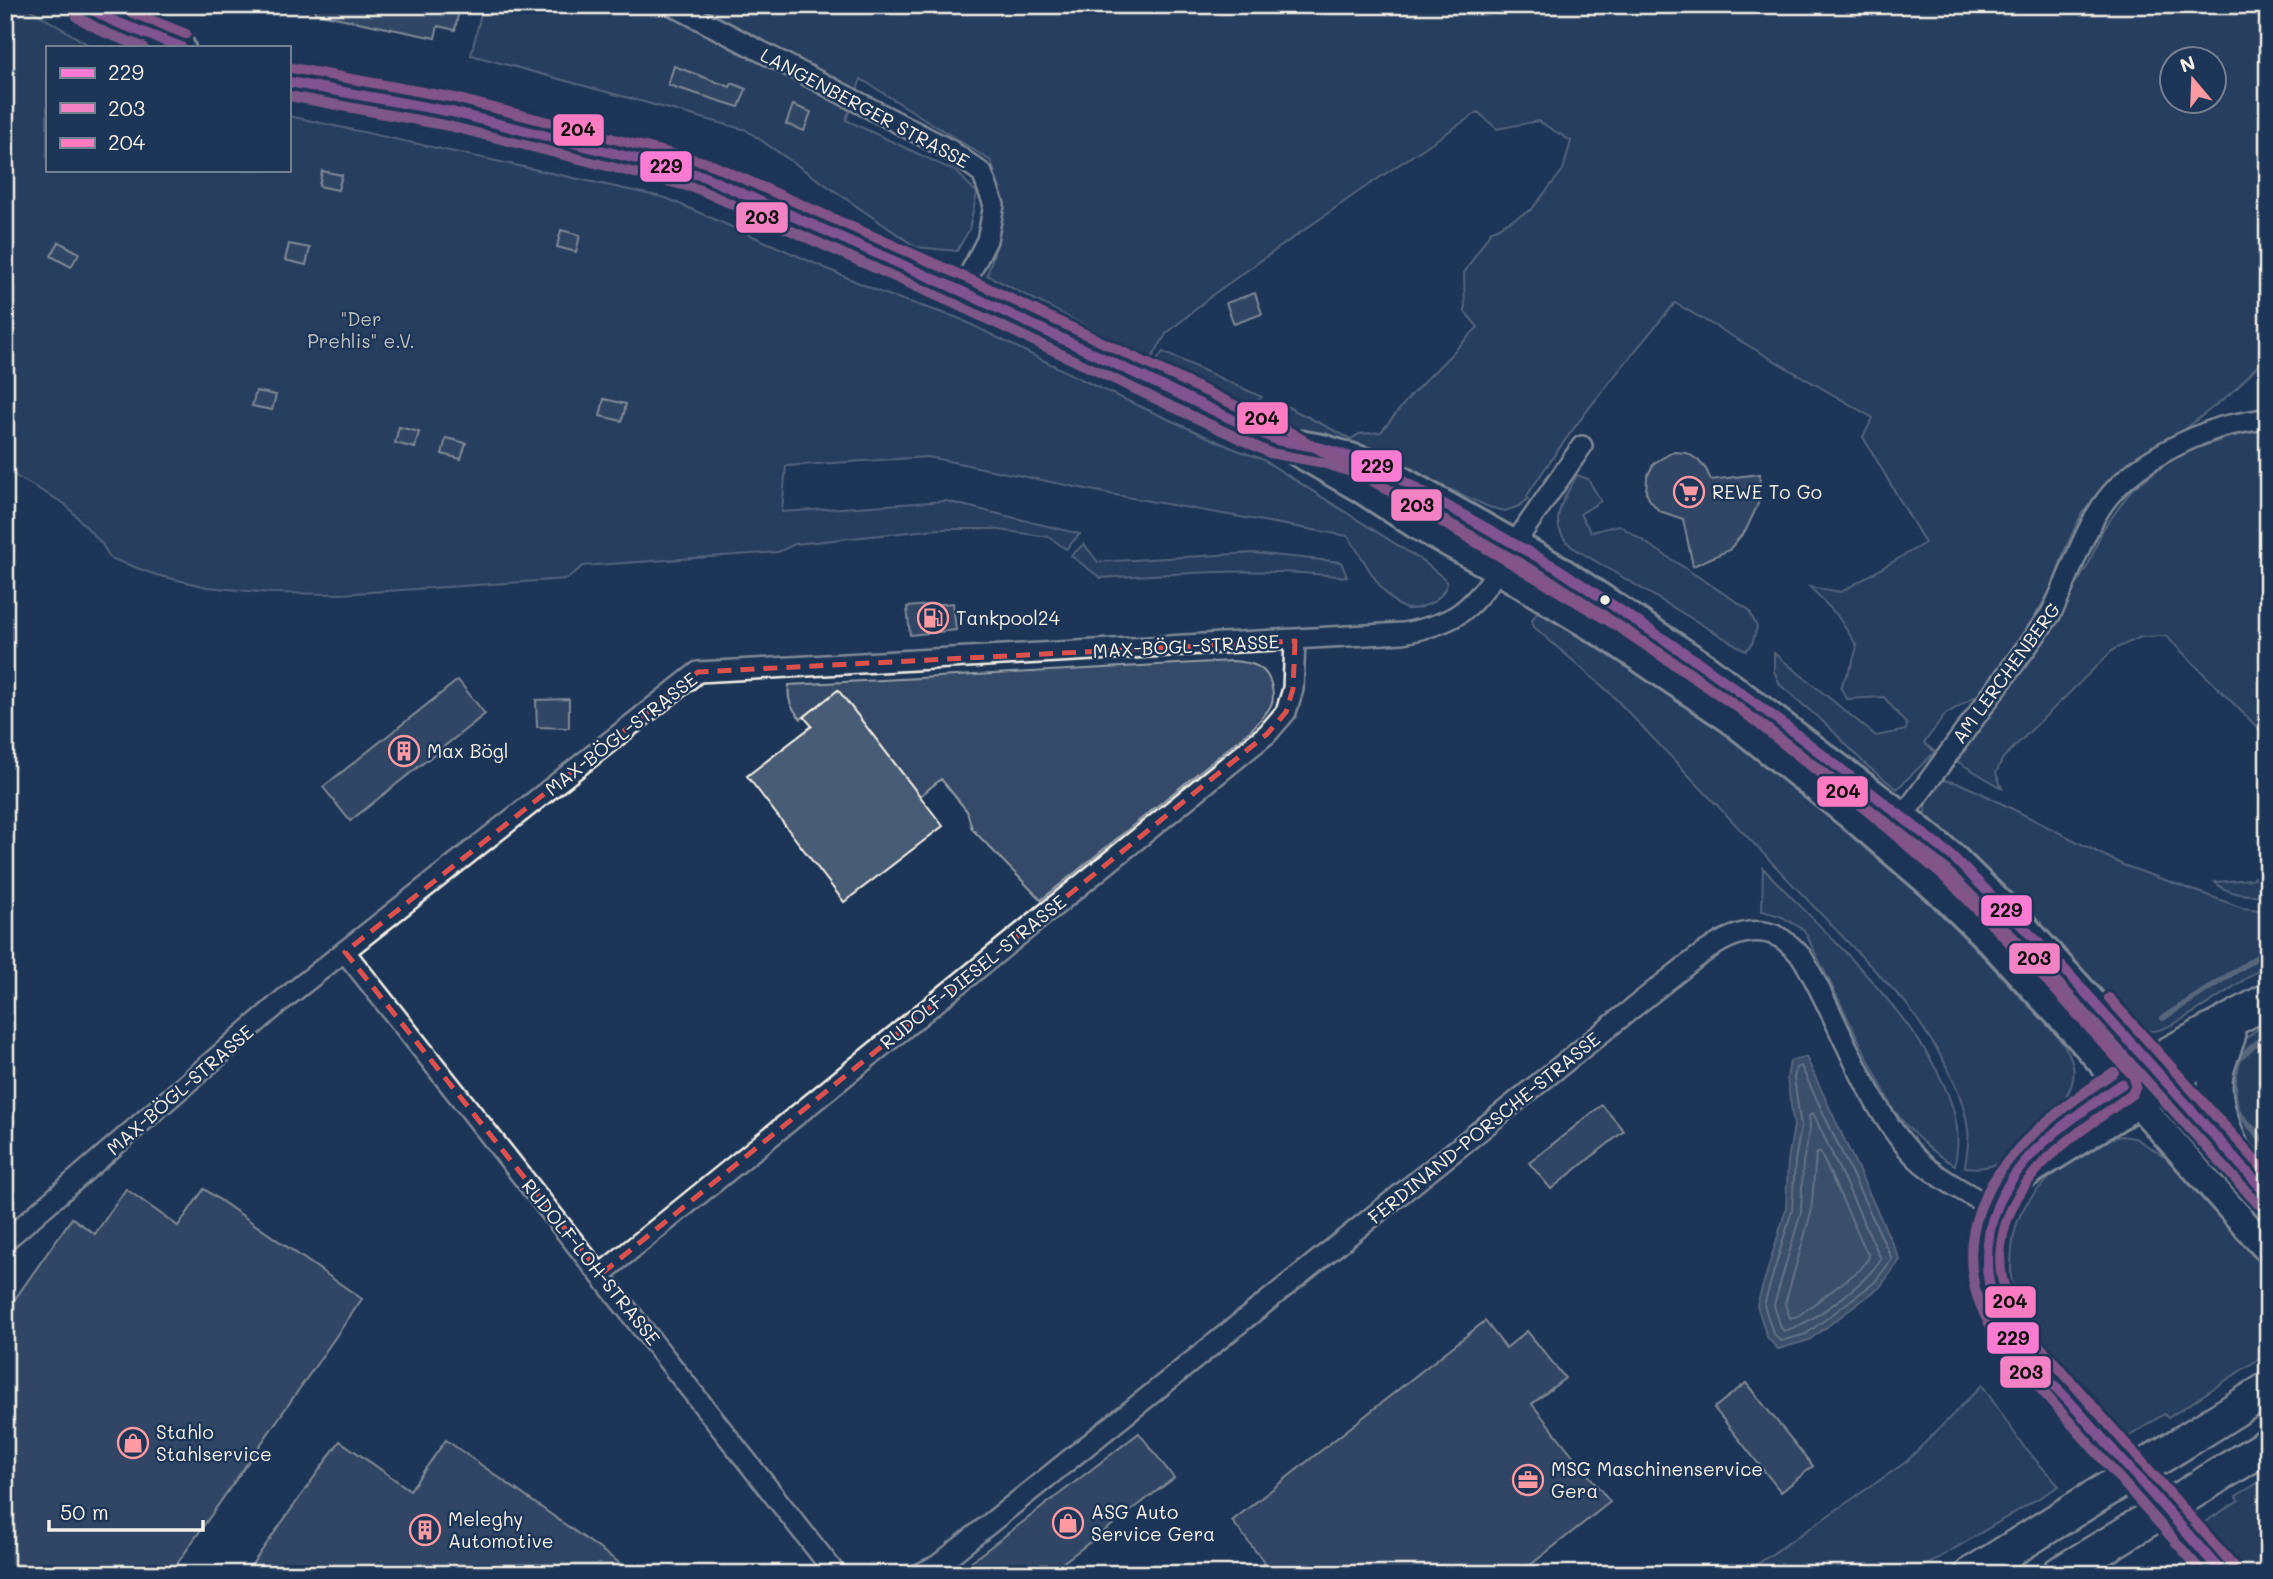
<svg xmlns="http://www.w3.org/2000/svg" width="2273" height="1579" font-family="Mali,sans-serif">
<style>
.green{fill:#354a67;stroke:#949ea8;stroke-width:2;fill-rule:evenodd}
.water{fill:#5e6d82;stroke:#9aa2ab;stroke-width:2}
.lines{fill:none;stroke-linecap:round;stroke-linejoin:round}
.shore{stroke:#b8bcbf;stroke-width:2}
.stream{stroke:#9aa2ab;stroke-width:6}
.building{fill:#485b74;stroke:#f4f1e8;stroke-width:2}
.secondary-tunnel{stroke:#3d516d;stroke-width:26;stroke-dasharray:26 13;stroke-linecap:butt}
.street-casing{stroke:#f4f1e8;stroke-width:24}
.secondary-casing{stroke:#f4f1e8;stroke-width:32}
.highway-casing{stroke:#f4f1e8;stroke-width:38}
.street{stroke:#1d3557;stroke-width:19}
.secondary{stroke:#1d3557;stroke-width:26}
.highway{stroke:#1d3557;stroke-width:33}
.highway-bridge-casing{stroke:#f4f1e8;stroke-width:38;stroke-linecap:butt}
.highway-bridge{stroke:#1d3557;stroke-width:33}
.bus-1-casing{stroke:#1d3557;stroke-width:16}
.bus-2-casing{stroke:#1d3557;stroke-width:16}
.bus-3-casing{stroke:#1d3557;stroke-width:16}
.bus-1{stroke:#fb7ad2;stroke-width:10}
.bus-2{stroke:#f282c4;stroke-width:10}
.bus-3{stroke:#fe7ac1;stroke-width:10}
.marked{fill:none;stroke:#dc504e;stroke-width:5;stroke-dasharray:14 9;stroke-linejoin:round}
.bus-dot{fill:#f4f1e8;stroke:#1d3557;stroke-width:2.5}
.labels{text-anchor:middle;stroke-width:5;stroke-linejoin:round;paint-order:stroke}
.street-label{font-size:19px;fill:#f4f1e8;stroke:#1d3557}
.park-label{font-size:19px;fill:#bbbfc1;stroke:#1d3557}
.poi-label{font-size:19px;fill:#f4f1e8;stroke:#1d3557;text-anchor:start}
.line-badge{stroke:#1d3557;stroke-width:2.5}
.pale-badge-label{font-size:19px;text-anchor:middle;font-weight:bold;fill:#111}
</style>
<rect width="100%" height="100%" fill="#1d3557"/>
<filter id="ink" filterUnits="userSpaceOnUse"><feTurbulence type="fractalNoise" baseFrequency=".0143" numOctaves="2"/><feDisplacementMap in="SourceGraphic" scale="14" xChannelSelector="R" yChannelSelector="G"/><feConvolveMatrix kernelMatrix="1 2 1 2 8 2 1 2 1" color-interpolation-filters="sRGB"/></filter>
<g filter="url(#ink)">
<path class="green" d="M5 5H23L92 47H47V170H289V116L666 198 882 293 958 318 1095 386 1232 448 1262 459 1424 562 1445 579 1447 584C1442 596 1436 602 1424 606 1420 608 1411 609 1407 609 1385 604 1361 554 1348 536L1115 495 928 457 786 466 782 512 946 501 1080 534 1066 549 1049 537 992 529H938L795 544 778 552 583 566 567 579 341 594 270 593 207 587 156 575 110 558 102 544 65 504 5 470Z
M483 5H2268V354L2235 390 2180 433 2129 465 2082 513 2065 549 2052 589 2015 646 1979 694 1946 714 1924 743 1935 752 1897 789 1866 765 1828 726 1780 685 1774 671V653L1876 736 1906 730 1907 725 1884 697 1847 699 1840 687 1852 665 1857 646 1837 615 1810 587 1841 592 1925 543 1863 437 1873 418 1675 303C1623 365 1570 428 1527 496L1528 499 1519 506 1505 511 1489 507 1358 448 1280 424V403L1351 439 1359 434 1381 432 1411 395 1478 327 1465 312 1464 273 1491 231 1531 210 1563 170 1571 141 1538 121 1497 129 1478 112 1358 192 1215 293 1166 334 1151 360 987 275C1003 227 1007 210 991 161L861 79 846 120 957 172 977 193 969 230 957 251 916 247 746 130 471 55ZM2172 60H2214V102H2172Z
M1163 352 1262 397 1248 410 1240 407 1152 367Z
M2268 429V738L2166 636 2141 637 2114 649 2003 758 1996 773 2002 788 1955 760 2048 634 2089 563 2102 531 2132 489 2180 454 2230 437Z
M1577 475 1588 479 1601 501 1580 514 1591 532 1619 525 1749 610 1757 627 1752 644 1746 651 1572 547C1545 524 1563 501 1577 475Z
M1084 544 1098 562 1253 553 1341 562 1347 577C1265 567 1183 573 1101 578L1071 556Z
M1555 584 1609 617 1713 686 1931 853 2027 944 2021 950 1961 889 1938 870 1551 590Z
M1538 611C1716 711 1877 840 2015 991 2032 1010 2069 1041 2073 1065 2078 1092 2053 1113 2036 1131 2014 1154 2000 1172 1965 1167 1966 1155 1970 1141 1968 1129 1961 1081 1932 1040 1905 1002L1609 692 1534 627 1532 620Z
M1232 661C1252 662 1268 666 1272 688 1273 693 1274 700 1271 705 1267 714 1257 723 1251 730L1041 900 972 829 967 811 941 779 920 796 839 691 801 719C791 708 787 700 789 685Z
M1944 780 1961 784 1981 793 2123 865 2243 908 2268 911V964C2245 978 2176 1029 2154 1031 2145 1031 2136 1026 2129 1021 2100 1000 2077 967 2053 940 2013 897 1972 855 1926 818 1922 802 1932 790 1944 780Z
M1763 868C1823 931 1941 1036 1956 1122 1959 1137 1957 1151 1955 1165 1929 1151 1911 1132 1893 1109L1804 930 1780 916 1762 911Z
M2268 871V895C2251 896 2227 895 2215 882L2251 879Z
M2268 1020V1163L2242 1134 2225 1087 2244 1040Z
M2121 1136 2135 1138 2165 1157 2268 1272V1353L2168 1418 2164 1414 2119 1443C2099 1420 2079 1397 2059 1374 2045 1358 2029 1342 2020 1323 2013 1308 2012 1291 2011 1275 2010 1219 2024 1195 2069 1163 2085 1150 2100 1140 2121 1136Z
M1982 1385 2024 1447 2059 1486 1912 1574H1743L1906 1462Z
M2268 1477V1574H2234L2194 1529 2239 1500 2236 1496Z"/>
<path class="water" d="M1806 1057 1900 1260 1880 1287 1809 1340 1778 1349 1767 1337 1757 1305 1786 1209 1788 1160 1794 1126 1787 1078 1790 1061Z"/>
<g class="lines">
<path class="shore" d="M1801 1066 1892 1259 1875 1282 1806 1334 1781 1341 1773 1333 1764 1305 1792 1210 1795 1161 1801 1127 1794 1078 1796 1068Z
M1813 1113 1881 1259C1866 1283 1812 1324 1784 1331L1781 1328 1774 1305 1801 1212 1803 1162 1810 1128 1809 1116Z
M1820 1152 1869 1257 1861 1269 1798 1316 1790 1318 1785 1304 1811 1213 1816 1154Z"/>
<path class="stream" d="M2163 1018 2268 950
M2268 1033 2239 1059 2234 1076V1095L2236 1110 2268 1146"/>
</g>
<path class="building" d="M316 5H460L455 30 438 26 435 38 315 13Z
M674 66 730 87 732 83 746 89 739 107 668 85Z
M793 105 811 112 804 131 786 124Z
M322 171 342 175 338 190 319 186Z
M561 230 580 235 576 252 557 247Z
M59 242 79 253 71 267 51 256Z
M289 244 310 248 306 265 285 260Z
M1255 293 1262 314 1234 324 1226 303Z
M256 391 276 395 272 410 252 406Z
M604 399 626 404 622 421 600 416Z
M399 427 419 432 415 448 395 443Z
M446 438 466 443 461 459 442 454Z
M1673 452 1687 453 1698 460 1706 469 1711 480 1760 474 1758 504 1746 530 1729 550 1693 566 1683 519 1659 511 1649 499 1646 492 1647 477 1654 463Z
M953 603 956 630 910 635 907 607Z
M458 680 485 714 350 821 323 787Z
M838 690 943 826 844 902 747 776 812 726 804 717Z
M569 699V728L537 727 536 700Z
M1602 1105 1624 1131 1551 1189 1529 1163Z
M126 1189 178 1226 204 1189 362 1299 170 1574H5V1313L72 1218 95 1234Z
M1485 1321 1506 1348 1527 1331 1565 1378 1532 1404 1610 1502 1519 1574H1252L1265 1563 1232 1521Z
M1746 1383 1813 1466 1781 1492 1714 1408Z
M1139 1433 1174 1478 1048 1574H955Z
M446 1440 635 1574H245L340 1441 410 1490Z"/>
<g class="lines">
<path class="secondary-tunnel" d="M2110 1449 2188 1535"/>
<g class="street-casing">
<path id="street" d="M672 5 950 150 982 173 994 205 987 240 961 291
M1515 543 1582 446
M1903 816 2050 615C2068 582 2078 544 2098 512 2122 471 2172 445 2215 429 2232 423 2250 422 2268 418
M345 952 836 1574
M5 1241 284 999 698 672 1403 633C1453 624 1470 612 1498 570
M601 1274 1267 734 1286 712 1293 689 1295 641
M919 1574 938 1565 1669 979C1697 958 1738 918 1777 936 1787 941 1795 949 1802 957 1840 1020 1869 1117 1923 1164 1945 1182 1970 1195 1995 1209"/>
</g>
<g class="secondary-casing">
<path id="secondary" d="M84 5 111 20 181 47
M289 82 452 112 703 176 961 291 1276 440 1361 489 1418 526 1498 570 1610 638 1731 720 1857 821 1942 894 1989 940 2080 1038 2268 1250
M1299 444 1322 448 1373 464 1557 568 1704 666 1903 816 1952 856 2026 929 2268 1195
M2026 1174 2151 1096
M2110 1449C2078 1412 2041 1376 2012 1336 1975 1283 1980 1212 2021 1163 2051 1126 2097 1102 2135 1075
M2188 1535 2223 1574"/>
</g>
<g class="highway-casing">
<path id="highway" d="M2228 1037C2224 1049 2218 1062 2216 1074 2211 1104 2226 1133 2237 1161
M2150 1064 2268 1000
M2168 1083 2213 1048
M2187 1440 2268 1389
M2219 1475 2268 1445
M1972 1574 2077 1508
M2059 1574 2109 1544"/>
</g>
<use href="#street" class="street"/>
<use href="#secondary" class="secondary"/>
<use href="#highway" class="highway"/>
<g class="highway-bridge-casing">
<path id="highway-bridge" d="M2077 1508 2187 1440
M2109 1544 2219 1475"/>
</g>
<use href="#highway-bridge" class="highway-bridge"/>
<g class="bus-1-casing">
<path id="bus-1" d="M84 5 111 20 181 47
M289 82 452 112 703 176 961 291 1276 440 1322 448 1373 464 1557 568 1704 666 1777 719 1952 856 2058 962 2268 1195
M2122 1084C2057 1128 1986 1174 1987 1261 1987 1286 1996 1314 2011 1335 2028 1361 2057 1387 2078 1411 2126 1465 2175 1519 2223 1574"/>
</g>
<g class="bus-2-casing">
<path id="bus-2" d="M77 17 106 33 143 47
M289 96 449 126 698 189 955 304 1270 453 1319 462 1367 477 1550 580 1696 677 1769 730 1943 867 2048 972 2258 1204
M2114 1072C2042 1121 1954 1184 1974 1284 1978 1305 1990 1325 2000 1343L2204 1574"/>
</g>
<g class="bus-3-casing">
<path id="bus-3" d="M113 5 186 34
M292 68 455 98 708 163 967 278 1283 428 1617 626 1740 709 1866 810 1952 884 2046 980 2134 1077 2136 1086 2132 1094C2080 1133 2019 1165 2003 1234 2000 1249 1999 1268 2003 1282 2007 1298 2016 1313 2023 1327L2233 1565
M2109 998 2268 1174"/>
</g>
<use href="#bus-1" class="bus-1"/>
<use href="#bus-2" class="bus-2"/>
<use href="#bus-3" class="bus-3"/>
</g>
</g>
<path d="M0 0H2273V1579H0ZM1295 641 1293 689 1286 712 1267 734 601 1274 345 952 698 672Z" fill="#1d3557" fill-opacity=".55" fill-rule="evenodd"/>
<path class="marked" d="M1295 641 1293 689 1286 712 1267 734 601 1274 345 952 698 672Z"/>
<defs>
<g id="supermarket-ring" transform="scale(1.575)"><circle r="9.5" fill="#1d3557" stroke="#ff9aa2" stroke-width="1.5"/><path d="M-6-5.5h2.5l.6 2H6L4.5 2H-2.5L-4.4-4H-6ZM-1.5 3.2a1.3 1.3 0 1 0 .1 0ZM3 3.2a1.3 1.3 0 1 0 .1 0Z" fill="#ff9aa2"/></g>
<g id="fuel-ring" transform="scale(1.575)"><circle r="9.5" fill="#1d3557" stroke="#ff9aa2" stroke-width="1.5"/><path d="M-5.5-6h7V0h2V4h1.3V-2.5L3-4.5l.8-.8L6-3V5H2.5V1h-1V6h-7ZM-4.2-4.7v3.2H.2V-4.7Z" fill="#ff9aa2"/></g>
<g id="building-ring" transform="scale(1.575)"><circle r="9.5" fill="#1d3557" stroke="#ff9aa2" stroke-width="1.5"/><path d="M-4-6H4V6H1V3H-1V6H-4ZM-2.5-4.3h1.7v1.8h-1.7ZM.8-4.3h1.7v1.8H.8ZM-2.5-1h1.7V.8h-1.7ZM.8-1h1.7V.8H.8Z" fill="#ff9aa2"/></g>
<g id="shop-ring" transform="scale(1.575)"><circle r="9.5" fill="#1d3557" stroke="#ff9aa2" stroke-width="1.5"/><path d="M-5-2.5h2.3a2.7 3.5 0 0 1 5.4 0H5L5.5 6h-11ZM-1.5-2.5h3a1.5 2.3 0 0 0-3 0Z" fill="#ff9aa2"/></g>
<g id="office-ring" transform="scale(1.575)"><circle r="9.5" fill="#1d3557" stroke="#ff9aa2" stroke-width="1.5"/><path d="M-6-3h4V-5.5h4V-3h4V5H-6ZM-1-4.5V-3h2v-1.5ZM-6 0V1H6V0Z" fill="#ff9aa2"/></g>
</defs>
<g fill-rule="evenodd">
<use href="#supermarket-ring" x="1689" y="492"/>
<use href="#fuel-ring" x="933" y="618"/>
<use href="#building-ring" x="404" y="751"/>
<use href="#shop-ring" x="133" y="1443"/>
<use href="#office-ring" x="1528" y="1480"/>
<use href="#shop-ring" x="1068" y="1523"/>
<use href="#building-ring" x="425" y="1530"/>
</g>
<circle class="bus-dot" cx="1605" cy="600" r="6"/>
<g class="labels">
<g class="street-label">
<text transform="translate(865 108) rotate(28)" y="7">LANGENBERGER STRASSE</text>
<text transform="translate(1186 646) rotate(-3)" y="7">MAX-BÖGL-STRASSE</text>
<text transform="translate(2006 673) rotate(-54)" y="7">AM LERCHENBERG</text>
<text transform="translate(621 734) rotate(-38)" y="7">MAX-BÖGL-STRASSE</text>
<text transform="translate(973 972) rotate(-39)" y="7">RUDOLF-DIESEL-STRASSE</text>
<text transform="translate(180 1090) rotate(-41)" y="7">MAX-BÖGL-STRASSE</text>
<text transform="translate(1484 1128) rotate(-39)" y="7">FERDINAND-PORSCHE-STRASSE</text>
<text transform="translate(591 1262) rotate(51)" y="7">RUDOLF-LOH-STRASSE</text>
</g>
<g class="park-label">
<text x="361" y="326">"Der<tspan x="361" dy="22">Prehlis" e.V.</tspan></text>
</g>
<g class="poi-label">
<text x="1712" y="499">REWE To Go</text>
<text x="956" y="625">Tankpool24</text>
<text x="427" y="758">Max Bögl</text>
<text x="156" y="1439">Stahlo<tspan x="156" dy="22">Stahlservice</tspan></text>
<text x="1551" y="1476">MSG Maschinenservice<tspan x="1551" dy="22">Gera</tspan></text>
<text x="1091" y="1519">ASG Auto<tspan x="1091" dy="22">Service Gera</tspan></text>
<text x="448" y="1526">Meleghy<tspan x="448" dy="22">Automotive</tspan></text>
</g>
</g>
<g class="line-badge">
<rect x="552" y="113" width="53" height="34" rx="7" fill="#fe7ac1"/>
<rect x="639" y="150" width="54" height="33" rx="7" fill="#fb7ad2"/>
<rect x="735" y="201" width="54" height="33" rx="7" fill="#f282c4"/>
<rect x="1236" y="401" width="53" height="34" rx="7" fill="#fe7ac1"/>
<rect x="1350" y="449" width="53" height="34" rx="7" fill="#fb7ad2"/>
<rect x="1390" y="488" width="53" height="34" rx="7" fill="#f282c4"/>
<rect x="1816" y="775" width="53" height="33" rx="7" fill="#fe7ac1"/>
<rect x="1980" y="894" width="53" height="33" rx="7" fill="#fb7ad2"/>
<rect x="2008" y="942" width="53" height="33" rx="7" fill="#f282c4"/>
<rect x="1984" y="1285" width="53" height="34" rx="7" fill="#fe7ac1"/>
<rect x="1986" y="1321" width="54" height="34" rx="7" fill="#fb7ad2"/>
<rect x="1999" y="1355" width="53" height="34" rx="7" fill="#f282c4"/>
</g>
<g class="pale-badge-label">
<text x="578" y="136">204</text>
<text x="666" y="173">229</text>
<text x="762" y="224">203</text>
<text x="1262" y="425">204</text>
<text x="1377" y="473">229</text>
<text x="1417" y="512">203</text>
<text x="1843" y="798">204</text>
<text x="2006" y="917">229</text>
<text x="2034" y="965">203</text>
<text x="2010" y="1308">204</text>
<text x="2013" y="1345">229</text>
<text x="2026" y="1379">203</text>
</g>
<rect width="2273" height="1579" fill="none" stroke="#1d3557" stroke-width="28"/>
<rect x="14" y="14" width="2245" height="1551" fill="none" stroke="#f4f1e8" stroke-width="2.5" filter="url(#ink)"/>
<rect x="46" y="46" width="245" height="126" fill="#1d3557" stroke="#738091" stroke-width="2"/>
<rect x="60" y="68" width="35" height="10" fill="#fb7ad2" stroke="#738091" stroke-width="2"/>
<text x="108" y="80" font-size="21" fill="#f4f1e8">229</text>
<rect x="60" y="103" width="35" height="10" fill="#f282c4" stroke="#738091" stroke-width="2"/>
<text x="108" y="116" font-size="21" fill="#f4f1e8">203</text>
<rect x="60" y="138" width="35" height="10" fill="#fe7ac1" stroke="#738091" stroke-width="2"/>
<text x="108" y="150" font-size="21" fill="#f4f1e8">204</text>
<g transform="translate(2193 80) rotate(341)"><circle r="33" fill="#1d3557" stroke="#738091" stroke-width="2"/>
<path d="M0-5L12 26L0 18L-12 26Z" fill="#ff9aa2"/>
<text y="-10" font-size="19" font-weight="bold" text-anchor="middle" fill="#f4f1e8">N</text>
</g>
<path d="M49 1520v10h154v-10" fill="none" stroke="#f4f1e8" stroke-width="3.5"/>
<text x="60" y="1520" font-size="21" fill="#f4f1e8" stroke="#1d3557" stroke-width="5" paint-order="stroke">50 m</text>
</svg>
